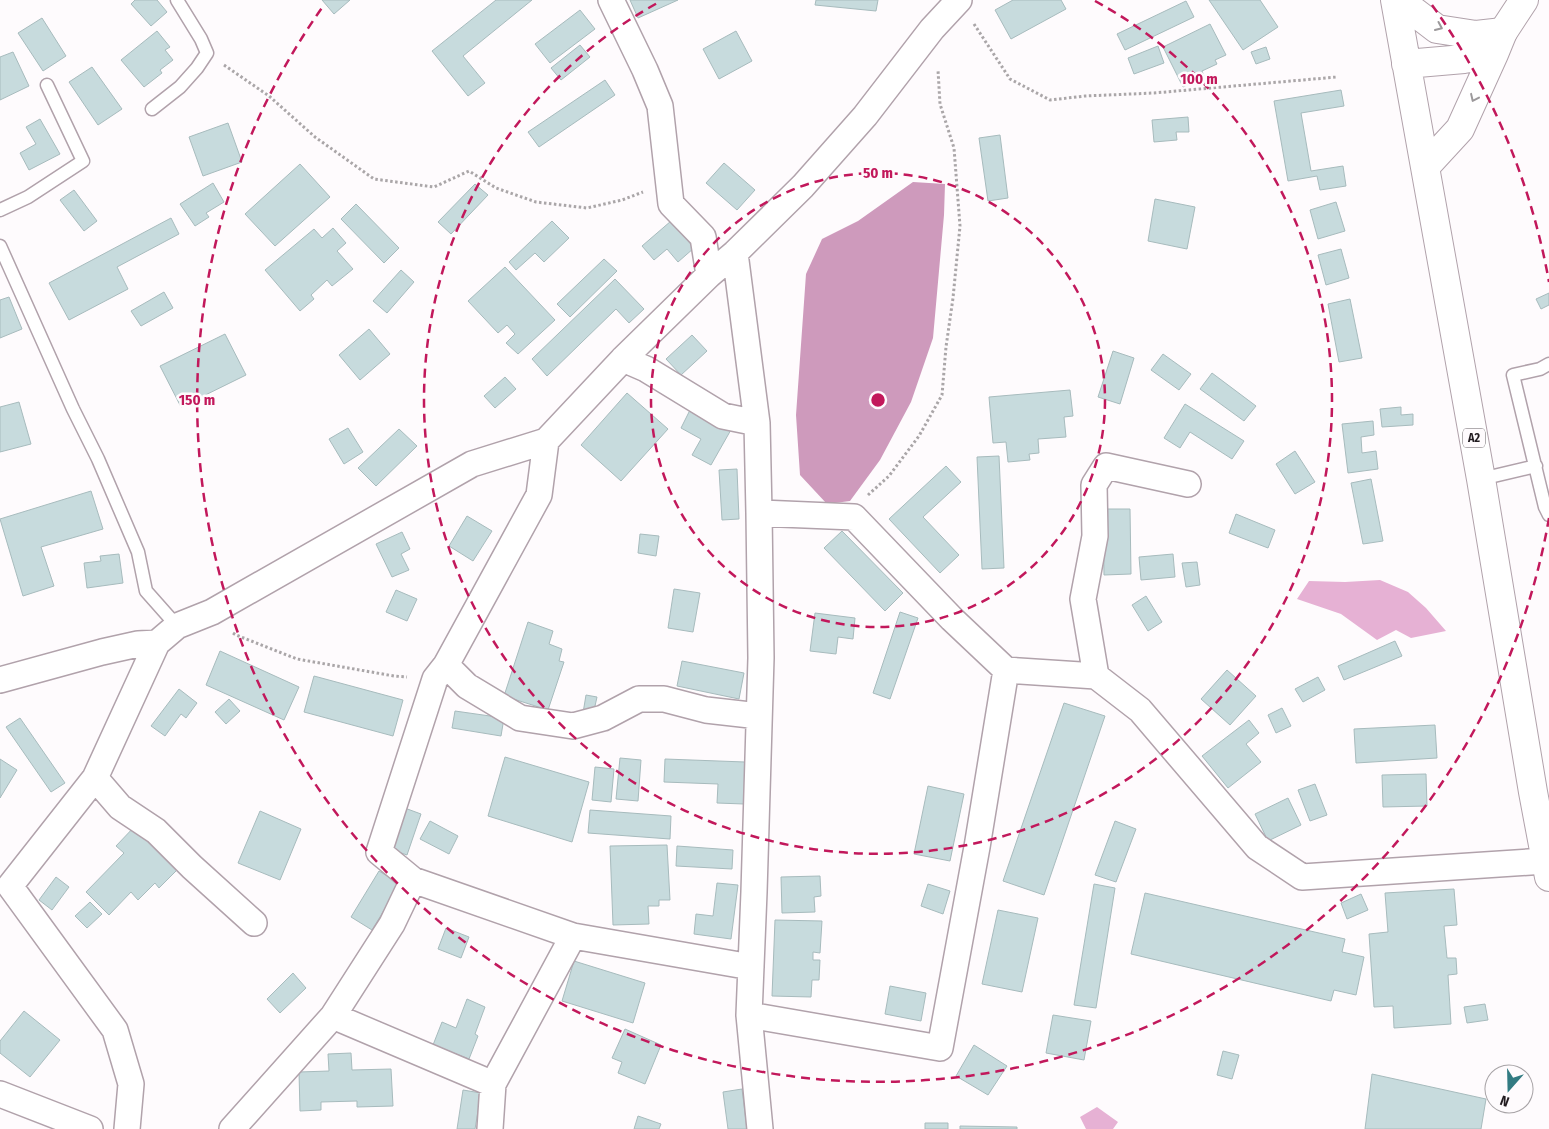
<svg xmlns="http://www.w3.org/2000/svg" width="1549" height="1129" font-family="'Fira Sans Condensed',sans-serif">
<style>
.forest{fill:#e6b1d4}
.water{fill:#ce9abc}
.building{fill:#c7dbdd;stroke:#a7bbbd}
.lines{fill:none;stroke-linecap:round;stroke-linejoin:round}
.lane-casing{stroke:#b1a2ab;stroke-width:15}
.street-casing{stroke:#b1a2ab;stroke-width:28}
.secondary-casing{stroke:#b1a2ab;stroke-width:30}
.primary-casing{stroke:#b1a2ab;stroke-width:30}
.path{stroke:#aaa6a8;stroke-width:3;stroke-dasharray:2.5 2.5;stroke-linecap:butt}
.lane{stroke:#fff;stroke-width:12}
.street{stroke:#fff;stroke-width:25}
.secondary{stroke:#fff;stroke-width:28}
.primary{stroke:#fff;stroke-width:28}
.oneway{stroke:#9c999b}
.ring{fill:none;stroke:#c2185b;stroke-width:2.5;stroke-dasharray:9 6}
.labels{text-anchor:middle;stroke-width:5;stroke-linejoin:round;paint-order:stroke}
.shield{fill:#fefbfd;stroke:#645f62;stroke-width:1}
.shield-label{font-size:12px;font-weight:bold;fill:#221c20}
.centre{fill:#c2185b;stroke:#fefbfd;stroke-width:2.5}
.ring-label{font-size:15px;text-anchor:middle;font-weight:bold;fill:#c2185b;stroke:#fefbfd;stroke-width:5;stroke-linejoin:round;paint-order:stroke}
</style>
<rect width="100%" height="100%" fill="#fefbfd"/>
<path class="forest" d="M1380 580 1408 592 1426 608 1446 631 1411 638 1396 630 1377 640 1341 614 1297 599 1309 581 1345 582Z
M1097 1107 1118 1122 1113 1129H1086L1080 1117Z"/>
<path class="water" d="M913 182 945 184 944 215 933 338 911 402 880 460 850 501 827 504 800 475 796 415 806 274 822 239 858 221Z"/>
<path class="building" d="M135 0H157L167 12 151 26 131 4Z
M322 0H350L334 14Z
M496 0H532L463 56 485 83 468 96 432 51Z
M630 0H678L638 18Z
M816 0H878L876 11 815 5Z
M1013 0H1061L1066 9 1011 39 995 10Z
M1209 0H1260L1278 27 1243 50Z
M1186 1 1194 17 1125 50 1117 34Z
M580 10 595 29 550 63 535 44Z
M42 18 66 56 43 71 18 33Z
M1210 24 1226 55 1215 60 1217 64 1202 71 1204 76 1183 87 1163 47Z
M157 31 170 47 165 50 173 60 160 70 162 73 144 87 121 60Z
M736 31 752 61 719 79 703 49Z
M580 45 590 57 561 80 551 68Z
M1158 46 1164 63 1134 74 1128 58Z
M1266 47 1270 59 1256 64 1251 52Z
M13 52 29 86 0 100V57Z
M92 67 122 109 98 125 69 82Z
M605 80 615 95 539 147 528 132Z
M1341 90 1344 106 1301 113 1311 171 1343 166 1346 186 1320 190 1317 176 1288 181 1274 101Z
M1188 117 1189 132H1176L1177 140 1154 142 1152 120Z
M40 119 60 154 29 170 20 153 36 144 26 127Z
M228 123 242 162 203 176 189 137Z
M1000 135 1008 198 988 201 979 138Z
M724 163 755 190 737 210 706 183Z
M300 164 330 197 275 246 245 214Z
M213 183 224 202 206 213 209 217 195 226 180 204Z
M475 184 488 195 451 234 438 222Z
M74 190 97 221 84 231 60 200Z
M1155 199 1195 207 1187 249 1148 241Z
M1336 202 1345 231 1318 239 1310 210Z
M356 204 399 248 384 263 341 219Z
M171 218 179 234 117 267 128 289 69 320 49 283Z
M552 221 569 238 544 262 535 253 516 270 509 262Z
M671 221 694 248 678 262 667 249 654 260 642 246Z
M333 228 346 243 337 251 353 269 332 286 327 280 311 295 314 299 300 311 265 270 314 229 322 238Z
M1341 249 1349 278 1326 285 1318 255Z
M604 259 617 271 570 317 557 304Z
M505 267 555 320 518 354 506 343 515 334 507 325 498 333 468 301Z
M401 270 414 282 387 313 373 301Z
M615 279 644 309 629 323 616 309 547 376 532 359Z
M164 292 173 308 141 326 131 311Z
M1549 293V305L1541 309 1536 299Z
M9 297 22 329 0 338V300Z
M1350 299 1362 358 1339 362 1328 304Z
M369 329 390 354 360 380 339 355Z
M225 334 246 375 181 407 160 366Z
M692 335 707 351 681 375 666 359Z
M1113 351 1134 358 1120 404 1098 397Z
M1163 354 1191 374 1179 390 1151 370Z
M1212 373 1256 406 1244 421 1200 389Z
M505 377 516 389 495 408 484 396Z
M1070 390 1073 416 1064 417 1066 437 1038 439 1039 453 1029 454 1030 460 1008 462 1006 442 993 443 989 397Z
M627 393 668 429 621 481 581 445Z
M19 402 31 444 0 452V407Z
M1185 404 1244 441 1232 459 1190 432 1180 448 1164 438Z
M692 406 732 428 711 465 692 455 701 439 681 428Z
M1401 407V415L1413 414V425L1382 427 1380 409Z
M1373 421 1374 435 1361 437 1362 453 1376 451 1378 469 1348 473 1342 424Z
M348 428 363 452 344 464 329 439Z
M399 429 417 446 376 486 358 468Z
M1295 451 1315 482 1295 494 1276 464Z
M999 456 1004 568 982 569 977 457Z
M946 466 961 482 923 517 959 555 940 573 889 519Z
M737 469 739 519 722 520 719 470Z
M1371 479 1383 541 1363 544 1351 483Z
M91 491 103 529 41 547 54 586 23 596 0 519Z
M1103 509H1130L1131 574 1104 575Z
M1236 514 1275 530 1268 548 1229 533Z
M467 516 492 531 473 561 449 546Z
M842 531 903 593 885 611 824 548Z
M402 532 410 549 401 554 409 570 392 577 376 544Z
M640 534 659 536 656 556 638 553Z
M119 554 123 583 87 588 84 563 101 561 100 556Z
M1173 554 1175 577 1141 580 1139 557Z
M1197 562 1200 585 1186 587 1182 563Z
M674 589 700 593 693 632 668 628Z
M396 590 417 599 407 621 386 612Z
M1146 596 1162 622 1148 631 1132 605Z
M900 612 918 618 890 699 873 693Z
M815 613 855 618 853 639 838 637 836 654 810 651Z
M528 622 553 631 549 644 562 649 559 661 564 662 548 710 504 696Z
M1395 641 1402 656 1344 680 1338 666Z
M220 651 299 687 284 720 206 685Z
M682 661 744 673 739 699 677 686Z
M1227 670 1256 696 1230 725 1201 699Z
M314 676 403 700 393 736 304 712Z
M1318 677 1325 690 1303 702 1295 689Z
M179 689 197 703 186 718 181 714 165 736 151 726Z
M586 695 597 697 593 715 583 713Z
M229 699 240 711 226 724 215 712Z
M1064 703 1105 716 1044 895 1003 881Z
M1282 708 1291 726 1276 733 1268 715Z
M455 711 504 718 501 736 452 728Z
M20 718 65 783 51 792 6 727Z
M1249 720 1259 733 1246 744 1261 762 1228 788 1202 756Z
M1435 725 1437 758 1356 763 1354 729Z
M505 757 589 782 572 842 488 816Z
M620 758 641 760 638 801 616 799Z
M0 759 17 770 0 798Z
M665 759 745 762 744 804 717 803 718 784 664 782Z
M595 767 614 769 611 802 592 800Z
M1426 774 1427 806 1383 807 1382 775Z
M1315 784 1327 815 1310 821 1298 790Z
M928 786 964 794 950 861 914 854Z
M1288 798 1301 825 1268 841 1255 814Z
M402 807 421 814 407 855 387 848Z
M590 810 671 816 670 839 588 833Z
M260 811 301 829 280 880 238 863Z
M430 821 458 836 449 854 420 839Z
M1115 821 1136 829 1116 882 1095 875Z
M136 825 179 868 159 888 155 883 138 900 131 892 109 915 86 892 124 853 116 846Z
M667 845 670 900H659V906H648L649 924 613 925 610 846Z
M677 846 733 850 732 869 676 866Z
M379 871 400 884 372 930 351 917Z
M820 876 821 896 814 897 815 912 782 913 781 877Z
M56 877 69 887 52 910 39 900Z
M717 883 738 885 731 939 694 934 696 914 713 916Z
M928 884 950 891 943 914 921 906Z
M1094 884 1115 888 1096 1008 1074 1005Z
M1454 889 1457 925 1444 926 1447 958H1456L1457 974 1448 975 1451 1024 1394 1028 1393 1006 1374 1007 1369 934 1388 932 1385 893Z
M1145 893 1345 939 1342 952 1364 957 1356 995 1334 990 1331 1001 1131 954Z
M1361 894 1368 910 1347 919 1341 903Z
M90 902 102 914 87 928 75 916Z
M998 910 1038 918 1022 992 982 984Z
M775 920 822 921 820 953 813 952V960H820L819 980H812L811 997 772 996Z
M446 928 469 937 461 958 438 949Z
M574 961 645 983 633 1023 562 1001Z
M293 973 306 988 280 1013 267 999Z
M890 986 926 993 921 1021 885 1014Z
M467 999 485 1007 475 1034 478 1036 469 1059 433 1045 442 1022 456 1028Z
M1485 1004 1488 1020 1467 1023 1464 1007Z
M24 1011 60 1040 30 1077 0 1053V1041Z
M1053 1015 1091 1021 1084 1060 1046 1053Z
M625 1029 661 1045 645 1084 618 1073 622 1062 612 1058Z
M974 1045 1007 1066 988 1095 956 1076Z
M1223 1051 1239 1055 1232 1079 1217 1075Z
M351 1053 352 1070 391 1069 393 1106 357 1107V1101L321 1102V1110L300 1111 299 1072 329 1071 328 1054Z
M1372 1074 1486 1099 1481 1129H1365Z
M742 1089 747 1129H728L723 1092Z
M463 1090 481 1093 475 1129H457Z
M638 1116 661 1124 659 1129H634Z
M925 1123H948V1129H925Z
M960 1126 1017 1127V1129H960Z"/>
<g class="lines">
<g class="lane-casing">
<path id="lane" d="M152 109 180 87 197 68 207 53 201 39 177 0
M0 210 28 197 83 161 47 85
M0 246 73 409 98 459 138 552 146 591 177 626
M1549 364 1540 369 1513 375 1545 507 1549 515
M1481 479 1536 466"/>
</g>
<g class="street-casing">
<path id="street" d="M611 0 645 70 660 106 671 204 703 237 709 275
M735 253 757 423 759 513
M623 359 646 369 723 416 757 423
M446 665 467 686 520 718 573 726 603 718 639 699H664L706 710 759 716
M1096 676 1083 599 1095 536 1094 485 1106 466 1188 484
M0 680 102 652 138 644 157 643 177 626 212 612 472 464 546 441 623 359 709 275 735 253 803 186 865 116 932 29 959 0
M95 778 120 807 156 831 192 867 254 923
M413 880 573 936 751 967
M749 1015 940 1048 977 847 1006 670
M333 1016 493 1084
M0 1094 90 1129
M127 1129 131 1084 115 1030 10 886 95 778 157 643
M232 1129 333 1016 392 924 413 880 379 852 435 679 446 665 539 495 546 441
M490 1129 493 1084 573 936
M760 1129 749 1015 754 892 761 658 759 513 854 517 952 619 1006 670 1096 676 1140 710 1257 847 1302 877 1545 861"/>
</g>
<g class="secondary-casing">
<path id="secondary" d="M1503 32 1524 0"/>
</g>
<g class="primary-casing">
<path id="primary" d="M1395 0 1481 479 1533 792 1549 877
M1399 0 1437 29 1476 35 1503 32 1494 54 1464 59 1406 64
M1425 167 1460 129 1494 54"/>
</g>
<path class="path" d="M974 24 1010 79 1050 100 1085 96 1154 93 1337 77
M224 65 269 96 315 137 374 179 434 187 469 171 496 188 536 202 587 208 622 200 643 192
M868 495 889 476 919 436 942 395 946 347 953 298 960 226 954 148 940 104 938 70
M233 633 236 635 297 659 394 676 407 677"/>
<use href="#lane" class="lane"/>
<use href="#street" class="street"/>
<use href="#secondary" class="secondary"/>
<use href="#primary" class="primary"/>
</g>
<defs><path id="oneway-chevron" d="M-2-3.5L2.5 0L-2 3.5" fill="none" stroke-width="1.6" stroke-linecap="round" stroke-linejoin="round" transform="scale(1.25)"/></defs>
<g class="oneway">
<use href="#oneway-chevron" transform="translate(1439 27) rotate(24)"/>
<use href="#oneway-chevron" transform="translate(1474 98) rotate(115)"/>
</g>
<g class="ring">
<circle cx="878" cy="400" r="227"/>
<path d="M1095 1A454 454 0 1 1 661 1"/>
<path d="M1549 518A681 681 0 1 1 324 5M1432 5A681 681 0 0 1 1549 282"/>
</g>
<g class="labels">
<rect class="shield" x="1463" y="428.5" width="22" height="19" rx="4"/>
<g class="shield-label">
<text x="1474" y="442">A2</text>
</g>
</g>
<circle cx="878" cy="400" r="8" class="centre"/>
<g class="ring-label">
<text x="1199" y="84">100 m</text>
<text x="878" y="178">50 m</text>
<text x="197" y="405">150 m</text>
</g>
<g transform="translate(1509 1089) rotate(200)"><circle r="24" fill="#fefbfd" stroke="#a6a2a5"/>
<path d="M0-4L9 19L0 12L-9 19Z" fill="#327b82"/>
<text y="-8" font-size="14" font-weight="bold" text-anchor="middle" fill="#221c20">N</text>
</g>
</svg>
